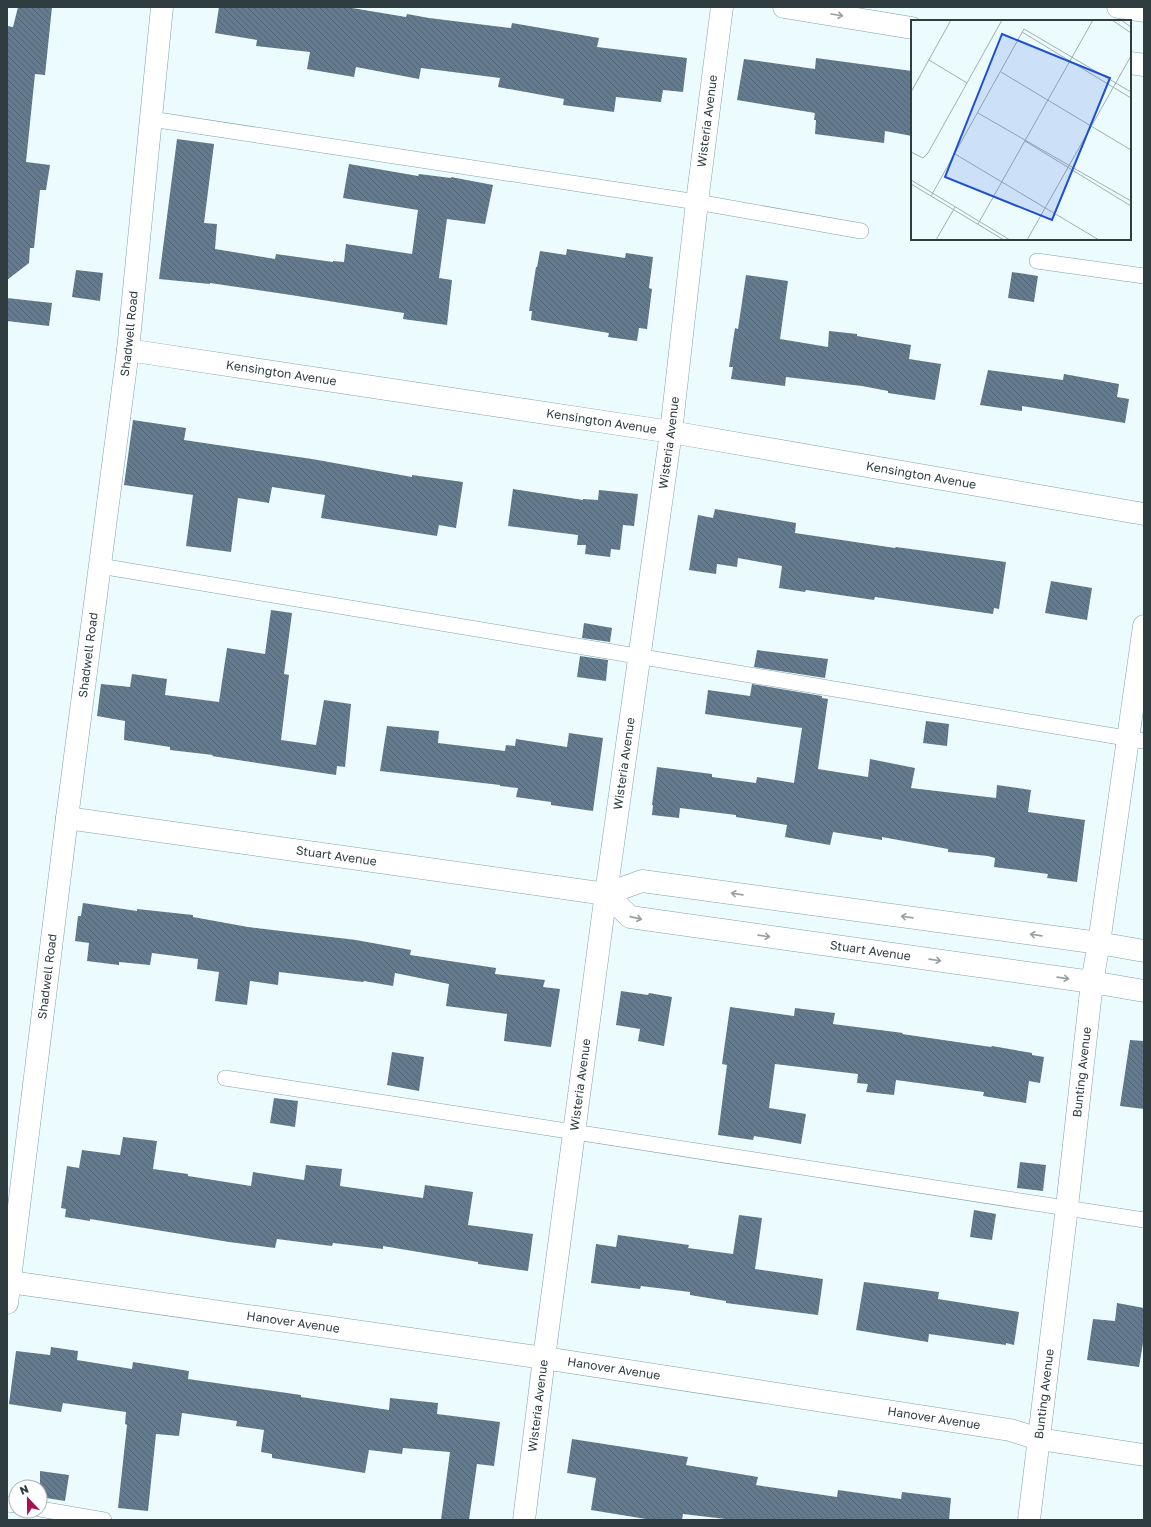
<svg xmlns="http://www.w3.org/2000/svg" width="1151" height="1527" font-family="'Golos Text',sans-serif">
<style>
.building{fill:url(#building-back-hatch)}
.lines{fill:none;stroke-linecap:round;stroke-linejoin:round}
.lane-casing{stroke:#80a3ab;stroke-width:16}
.street-casing{stroke:#80a3ab;stroke-width:23}
.lane{stroke:#fff;stroke-width:15}
.street{stroke:#fff;stroke-width:22}
.oneway{stroke:#979ea0}
.labels{text-anchor:middle;stroke-width:4;stroke-linejoin:round;paint-order:stroke}
.street-label{font-size:12px;fill:#2f3d41;stroke:#fff}
.inset-road{fill:none;stroke:#a0afb2;stroke-width:1}
.view{fill:#1d4ed8;fill-opacity:0.15;stroke:#1d4ed8;stroke-width:2}
.inset-edge{fill:none;stroke:#2f3d41;stroke-width:2}
</style>
<defs>
<pattern id="building-back-hatch" width="6" height="6" patternUnits="userSpaceOnUse"><rect width="6" height="6" fill="#647b8f"/><path d="M-1 5l2 2M0 0l6 6M5-1l2 2" fill="none" stroke="#536676"/></pattern>
</defs>
<rect width="100%" height="100%" fill="#ecfbfe"/>
<path class="building" d="M18 7H52L45 75 35 74 26 162 50 165 46 190H40L34 248H30L29 263 7 280V26L13 27Z
M219 7H346L406 17 407 14 429 18 511 28 512 23 599 38 597 47 687 58 683 92 663 90 661 102 616 97 614 112 563 105 564 99 498 87 500 78 421 68 419 79 356 67 354 77 307 69 310 52 256 46 257 40 215 33Z
M816 58 912 71V136L885 131 884 143 815 134 816 120H814L815 113 737 100 744 59 815 69Z
M177 139 214 144 204 223 217 224 215 249 275 259 276 254 333 262V261L344 262 346 244 412 254 418 210 343 198 349 164 418 176 419 174 451 178V177L493 185 485 224 447 219 439 278 452 280 447 325 403 319 404 313 291 295 210 283V284L159 279Z
M567 249 625 258 626 253 653 257 649 288 652 289 647 329 639 328 637 341 608 337 609 333 531 320 532 311H529L536 267H537L540 251 566 255Z
M76 270 103 273 100 301 72 297Z
M1012 272 1038 276 1034 302 1008 298Z
M746 275 788 281 780 339 828 347 829 331 857 334V336L911 345 909 359 941 364 935 400 888 393V391L862 386 786 377 785 386 731 379 733 367H729L735 328 738 329Z
M7 298 52 303 49 326 7 321Z
M988 370 1063 380 1064 374 1119 384 1117 397 1129 399 1125 423 1022 406V411L980 405Z
M133 420 186 428 184 440 312 459 412 477V475L463 482 456 528 439 525 437 536 321 518 325 495 272 487 269 503 238 498 231 552 186 546 193 495 124 485Z
M513 489 583 500V499L598 500 599 490 638 494 634 526 623 525 620 550 611 549 610 557 585 554 586 545H577L578 535 508 526Z
M715 509 796 523 795 533 895 548 896 547 1006 562 999 609 994 608 993 614 875 597 874 600 806 590 805 592 779 588 782 566 738 558 737 567 717 564 716 574 689 570 698 515 713 518Z
M1051 581 1092 588 1087 620 1045 613Z
M271 610 292 613 284 674 289 675 281 740 316 745 324 700 351 704 345 767 337 766 336 775 212 756 213 755 170 750V747L124 740 125 721 97 716 101 684 130 687 132 674 167 679 165 695 219 702 227 648 265 654Z
M584 623 612 628 610 642 582 638Z
M757 650 828 659 825 678 754 667Z
M580 656 608 660 606 681 577 677Z
M752 684 822 696V698L828 699 818 769 868 777 870 759 915 768 911 788 996 798 997 785 1031 790 1028 812 1085 820 1077 882 1047 878 1048 874 994 867 995 858 988 856 948 852V849L882 837V840L833 832 830 845 785 837 787 825 736 817V815L680 808 679 818 652 815 653 805H652L657 767 712 774V777L756 783 757 777 794 783 802 728 705 714 708 690 750 696Z
M926 721 949 724 947 746 923 743Z
M387 726 439 731 438 743 505 751 506 745 515 746 516 739 567 747 569 733 603 738 593 811 551 805V802L516 797 518 788 500 786V785L380 771Z
M83 903 137 911V909L193 915V917L248 927 356 940 411 950 410 955 496 968 495 974 545 980 543 987 560 989 551 1047 504 1041 507 1014 446 1006 449 984 395 973 393 986 364 981 363 982 279 972 278 985 250 981 247 1005 215 1001 219 972 197 969 198 959 152 953 150 965 119 962V965L87 961 89 943 75 941 78 916H81Z
M621 991 648 995 649 993 672 997 664 1046 638 1041 640 1029 616 1025Z
M730 1007 794 1016 795 1008 835 1013 833 1024 903 1033 902 1034 991 1047 992 1046 1032 1053V1055L1044 1057 1040 1083 1029 1081 1026 1103 983 1096 984 1092 896 1080 894 1095 866 1092 868 1084 857 1083 858 1074 775 1064 769 1108 806 1114 801 1144 754 1136 753 1140 718 1135 727 1065 722 1064Z
M1130 1040 1144 1041V1109L1120 1106Z
M392 1052 424 1057 419 1091 387 1085Z
M274 1098 298 1101 295 1127 270 1123Z
M123 1137 157 1141 153 1169 188 1174V1176L251 1186 253 1172 304 1180 306 1165 342 1169 340 1186 423 1198 425 1185 473 1192 468 1225 533 1234 528 1271 478 1264V1262L383 1246V1249L333 1243 332 1246 277 1239 275 1248 229 1242 90 1219V1221L65 1217 66 1209 61 1208 67 1166 79 1168 82 1150 120 1155Z
M1020 1162 1046 1165 1043 1191 1017 1188Z
M974 1210 996 1214 992 1240 970 1237Z
M739 1215 762 1218 755 1269 823 1279 818 1315 726 1303V1301L690 1295V1292L641 1286 640 1289 591 1283 596 1244 616 1247 618 1235 689 1245 688 1248 733 1254Z
M864 1282 939 1292 938 1299 1019 1312 1014 1345 1006 1343V1345L929 1334 928 1342 856 1330Z
M1117 1303 1144 1308V1337L1139 1367 1087 1360 1093 1319 1115 1321Z
M51 1347 78 1351 77 1360 132 1369 133 1362 189 1371 188 1379 301 1395V1397L389 1410 390 1398 438 1403 437 1414 500 1422 494 1466 477 1464 469 1520H441L450 1452 403 1448 402 1454 369 1450 365 1473 272 1458V1454L261 1452 264 1430 236 1426 237 1421 182 1413 179 1436 156 1434 148 1511 118 1508 127 1425 125 1424 126 1412 63 1403 61 1412 9 1404 16 1351 50 1355Z
M572 1439 688 1457 686 1465 758 1477 756 1485 837 1497 838 1490 901 1499 902 1492 951 1498 949 1520H734L683 1514 682 1520H652L591 1510 596 1478 567 1473Z
M40 1471 69 1475 65 1501 40 1497Z"/>
<g class="lines">
<g class="lane-casing">
<path id="lane" d="M151 119 697 202 861 231
M1037 261 1144 276
M100 566 1144 741
M225 1078 1144 1220
M7 1504 16 1505
M40 1509 104 1520"/>
</g>
<g class="street-casing">
<g id="street">
<path d="M784 7 912 28"/>
<path d="M1118 7 1144 11"/>
<path d="M1130 63 1144 65"/>
<path id="s1" d="M128 350 671 432 1144 514"/>
<path id="s2" d="M67 818 606 894 642 881 1099 943 1144 951"/>
<path id="s3" d="M606 894 630 917 1092 982 1144 991"/>
<path id="s4" d="M10 1282 544 1358 1010 1430 1039 1439 1144 1455"/>
<path id="s5" d="M7 1303 67 818 128 350 162 7"/>
<path id="s6" d="M524 1520 544 1358 603 915 671 432 697 202 722 7"/>
<path id="s7" d="M1029 1520 1067 1207 1092 982 1099 943 1144 626"/>
</g>
</g>
<use href="#lane" class="lane"/>
<use href="#street" class="street"/>
</g>
<defs><path id="oneway-shaft" d="M-6 0H5M1.5-3L5.5 0L1.5 3" fill="none" stroke-width="1.6" stroke-linecap="round" stroke-linejoin="round"/></defs>
<g class="oneway">
<use href="#oneway-shaft" transform="translate(837 15) rotate(9)"/>
<use href="#oneway-shaft" transform="translate(737 894) rotate(-172)"/>
<use href="#oneway-shaft" transform="translate(907 917) rotate(-172)"/>
<use href="#oneway-shaft" transform="translate(636 918) rotate(13)"/>
<use href="#oneway-shaft" transform="translate(1036 935) rotate(-172)"/>
<use href="#oneway-shaft" transform="translate(764 936) rotate(8)"/>
<use href="#oneway-shaft" transform="translate(935 960) rotate(8)"/>
<use href="#oneway-shaft" transform="translate(1063 978) rotate(8)"/>
</g>
<g class="labels">
<g class="street-label">
<text dy="4" stroke="none"><textPath href="#s6" startOffset="1411">Wisteria Avenue</textPath></text>
<text dy="4" stroke="none"><textPath href="#s5" startOffset="977">Shadwell Road</textPath></text>
<text dy="4" stroke="none"><textPath href="#s1" startOffset="155">Kensington Avenue</textPath></text>
<text dy="4" stroke="none"><textPath href="#s1" startOffset="479">Kensington Avenue</textPath></text>
<text dy="4" stroke="none"><textPath href="#s6" startOffset="1087">Wisteria Avenue</textPath></text>
<text dy="4" stroke="none"><textPath href="#s1" startOffset="803">Kensington Avenue</textPath></text>
<text dy="4" stroke="none"><textPath href="#s5" startOffset="653">Shadwell Road</textPath></text>
<text dy="4" stroke="none"><textPath href="#s6" startOffset="763">Wisteria Avenue</textPath></text>
<text dy="4" stroke="none"><textPath href="#s2" startOffset="272">Stuart Avenue</textPath></text>
<text dy="4" stroke="none"><textPath href="#s3" startOffset="276">Stuart Avenue</textPath></text>
<text dy="4" stroke="none"><textPath href="#s5" startOffset="329">Shadwell Road</textPath></text>
<text dy="4" stroke="none"><textPath href="#s7" startOffset="451">Bunting Avenue</textPath></text>
<text dy="4" stroke="none"><textPath href="#s6" startOffset="439">Wisteria Avenue</textPath></text>
<text dy="4" stroke="none"><textPath href="#s4" startOffset="286">Hanover Avenue</textPath></text>
<text dy="4" stroke="none"><textPath href="#s4" startOffset="610">Hanover Avenue</textPath></text>
<text dy="4" stroke="none"><textPath href="#s7" startOffset="127">Bunting Avenue</textPath></text>
<text dy="4" stroke="none"><textPath href="#s6" startOffset="115">Wisteria Avenue</textPath></text>
<text dy="4" stroke="none"><textPath href="#s4" startOffset="934">Hanover Avenue</textPath></text>
</g>
</g>
<g transform="translate(911 20)">
<rect width="220" height="220" fill="#ecfbfe"/>
<path class="inset-road" d="M201 0 220 13M210 0 220 7M111 12 220 78M18 40 56 63M90 52 220 130M0 72 40 0M67 93 220 181M114 121 220 186M0 132 12 138 17 133 91 0M44 134 188 220M0 160 99 220M0 164 93 220M20 176 113 9 220 72M67 204 182 0M25 220 44 187M116 220 220 36"/>
<path class="view" d="M91 14 199 58 141 200 34 157Z"/>
<rect width="220" height="220" class="inset-edge"/>
</g>
<rect width="1151" height="1527" fill="none" stroke="#2f3d41" stroke-width="16"/>
<g transform="translate(28 1499) rotate(338)"><circle r="19" fill="#ffffff" stroke="#acb1b3"/>
<path d="M0-3L7 15L0 10L-7 15Z" fill="#a6114d"/>
<text y="-6" font-size="11" font-weight="bold" text-anchor="middle" fill="#2f3d41">N</text>
</g>
</svg>
